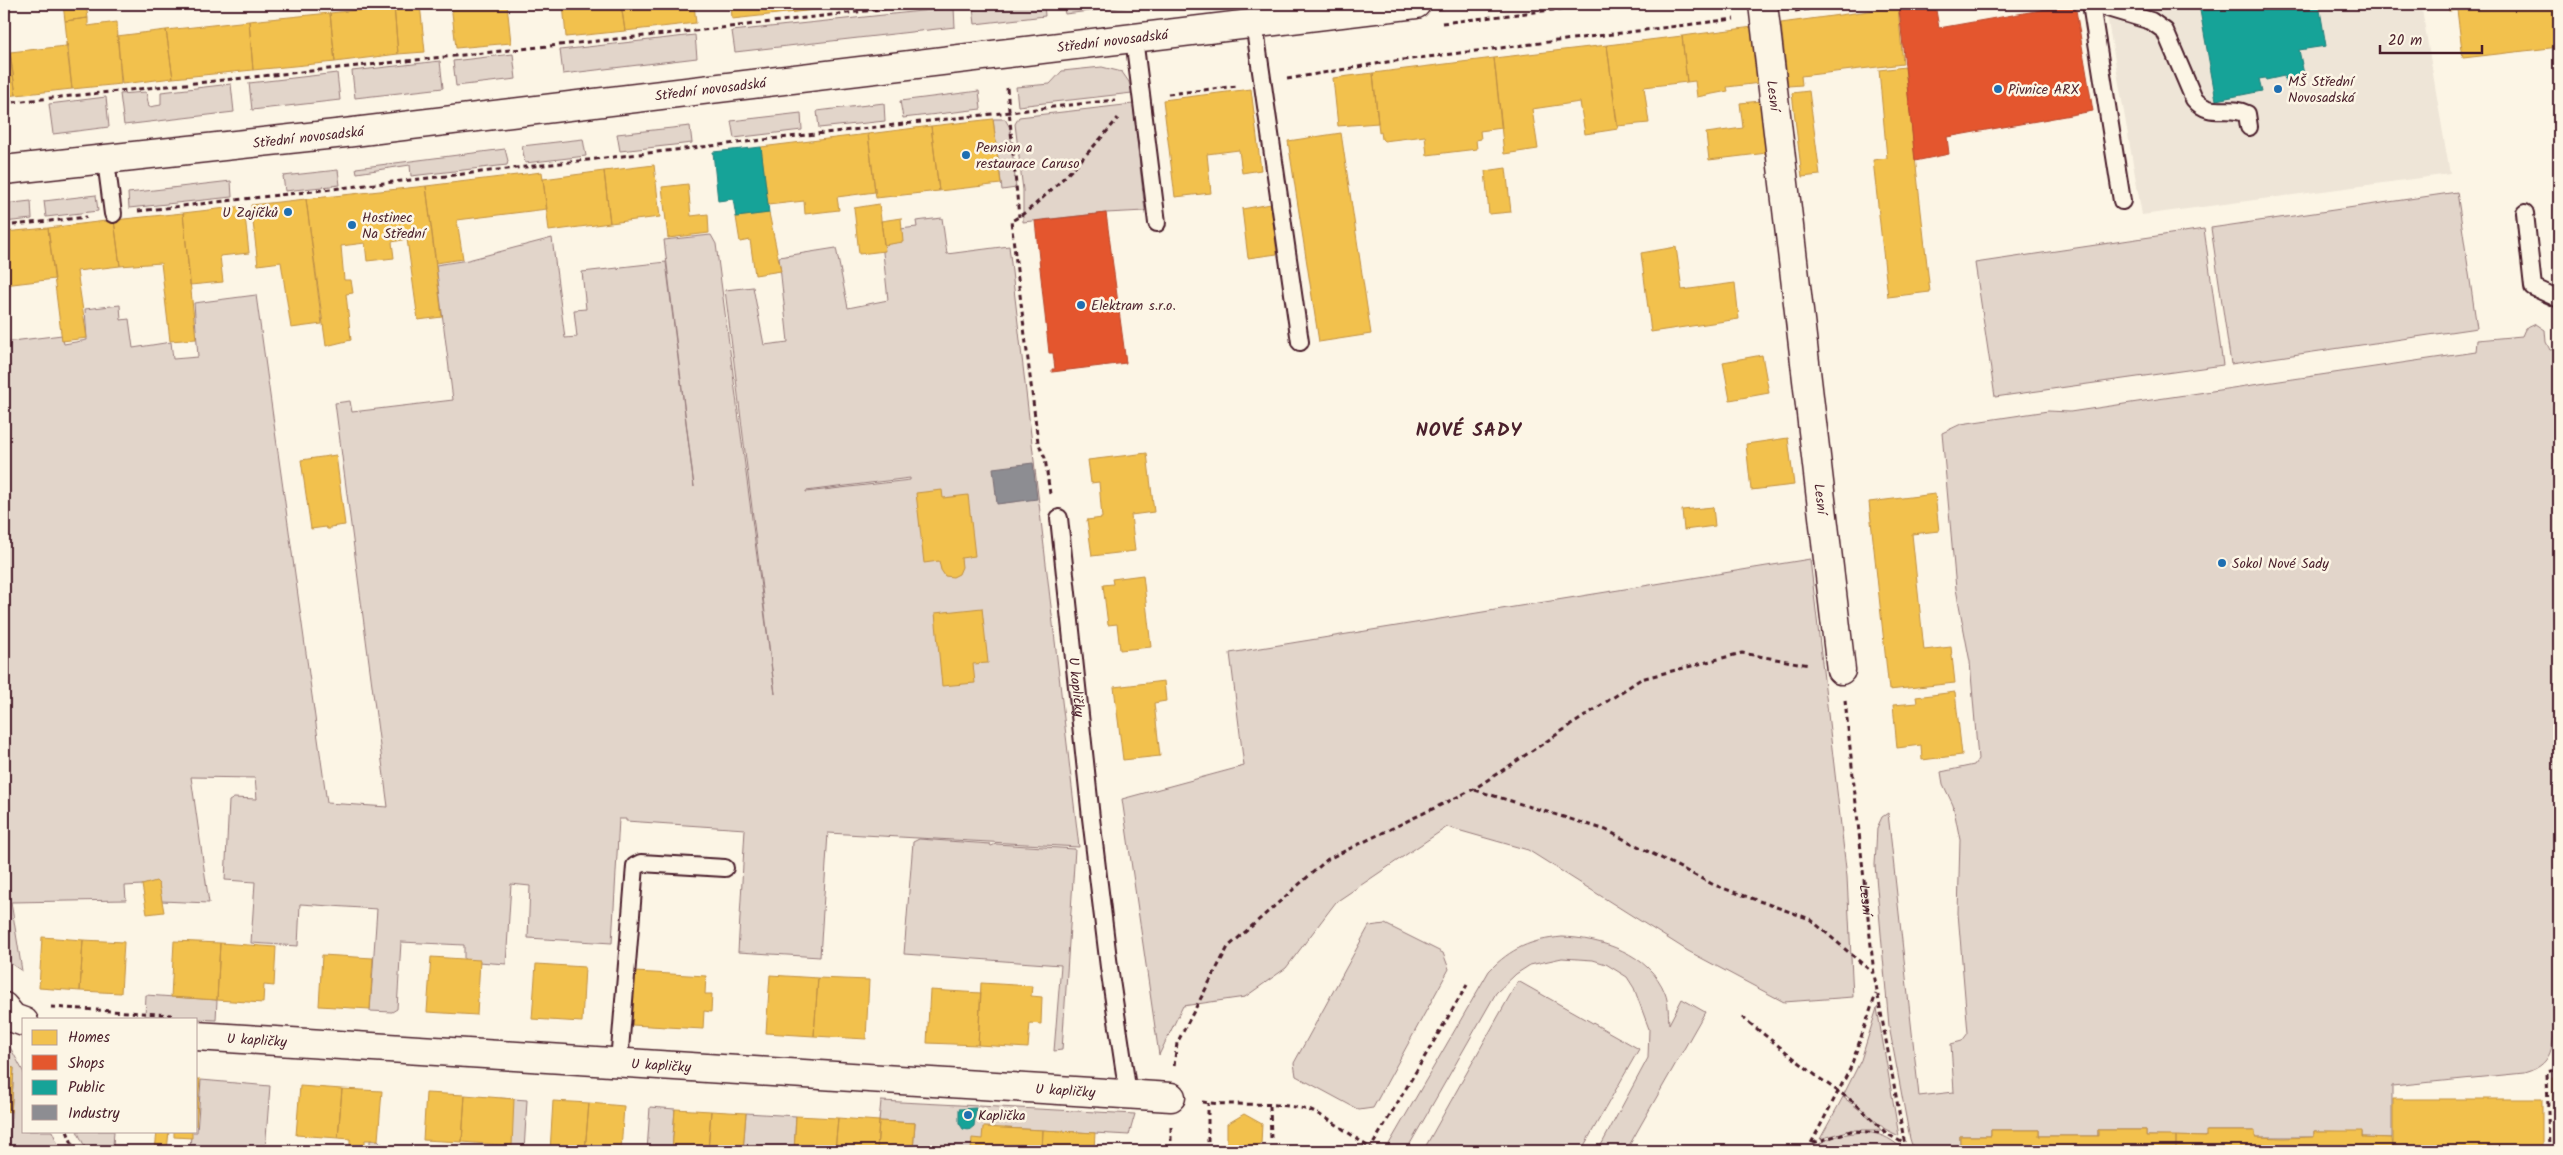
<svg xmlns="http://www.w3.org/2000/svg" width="2563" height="1155" font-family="Kalam,sans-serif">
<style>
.built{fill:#eee5d7}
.green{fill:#e2d5ca;stroke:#967a7a;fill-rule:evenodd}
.homes{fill:#f2c14e;stroke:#c09044}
.shops{fill:#e4572e;stroke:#b6462d}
.public{fill:#17a398;stroke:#267b77}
.industry{fill:#8d8d92;stroke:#796c73}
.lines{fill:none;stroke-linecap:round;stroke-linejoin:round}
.lane-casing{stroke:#4a1f2b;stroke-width:20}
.street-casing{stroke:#4a1f2b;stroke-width:31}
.secondary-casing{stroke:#4a1f2b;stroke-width:31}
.path{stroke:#4a1f2b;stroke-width:3;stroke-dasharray:5 4;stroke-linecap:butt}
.lane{stroke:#fcf5e5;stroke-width:16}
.street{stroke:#fcf5e5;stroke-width:28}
.secondary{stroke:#fcf5e5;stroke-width:28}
.poi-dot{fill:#1f6fb2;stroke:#fcf5e5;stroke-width:2}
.labels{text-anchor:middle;stroke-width:5;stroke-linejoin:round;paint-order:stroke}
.street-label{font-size:14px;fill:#4a1f2b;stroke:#fcf5e5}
.poi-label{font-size:14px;fill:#4a1f2b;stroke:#fcf5e5;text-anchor:start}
.district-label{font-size:19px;font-weight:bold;letter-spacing:1px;fill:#4a1f2b;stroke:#fcf5e5}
</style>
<rect width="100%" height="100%" fill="#fcf5e5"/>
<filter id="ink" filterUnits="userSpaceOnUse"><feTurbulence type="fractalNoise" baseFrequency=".02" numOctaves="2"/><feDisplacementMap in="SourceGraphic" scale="10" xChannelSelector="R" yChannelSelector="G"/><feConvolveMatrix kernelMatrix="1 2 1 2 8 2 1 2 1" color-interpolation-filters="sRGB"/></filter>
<g filter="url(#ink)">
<path class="built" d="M2105 4H2421L2450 174 2142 215Z"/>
<path class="green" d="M1012 4H1044L1045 16 975 24 973 8Z
M1063 4H1148L1065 14Z
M950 8H954L955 27 735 52 732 31Z
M695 35 697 58 563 74 560 50Z
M513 54 516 79 456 86 453 61Z
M440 61 443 88 355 98 352 71Z
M1102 67 1122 72 1129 82 1132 93 1018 106 1016 87 1050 84 1062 71Z
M337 73 340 100 252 110 249 83Z
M231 84 234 112 124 125 120 94 146 92 149 107 161 105V92Z
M979 91 981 109 903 118 900 101Z
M106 97 109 127 53 134 49 104Z
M884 103 885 121 819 128 817 111Z
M1133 104 1145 211 1106 213 1023 222V190L1015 124 1019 117Z
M801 113 802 130 734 138 731 121Z
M993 119H1005L1010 128 1016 188 1002 190Z
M690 126 692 143 620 151 617 134Z
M583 139 586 156 525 163 522 146Z
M505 149 508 161 507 165 411 176 410 165 357 173 356 168Z
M338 170 340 185 285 191 283 176Z
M231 181 232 197 129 208 128 193Z
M2457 192 2477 328 2231 364 2211 228Z
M96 195 98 211 46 217 44 201Z
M31 201 32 219 4 222V204Z
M942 218 947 254 1009 246 1079 847 828 833 820 957 738 952 745 829 626 821V819H619L612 943 528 938 530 886 511 884 506 964 464 961V945L401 942 397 1009 392 1012 370 1011 377 909 300 904 298 946 251 943 255 882 225 880 229 801 234 798 257 799 255 778 191 777 209 903 161 901 159 884 125 886 126 900 11 902 22 971 4 959V342L62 335 64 344 87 340 85 309 120 305 121 320 129 319 133 348 171 342 173 359 198 357 194 303 256 295 327 803 388 807 335 403 350 401 352 412 453 400 436 265 468 260 552 238 565 338 577 337 574 310 586 309 582 272 618 268V270L621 267 666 262 694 487 664 240 711 235 716 244 775 694 725 290 753 287 764 345 788 342 779 257 836 248 848 308 888 300 882 243 900 229 917 227 916 221ZM910 478V480L806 492V491Z
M2204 229 2223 365 1995 397 1975 263Z
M2536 324 2545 330 2546 342 2550 350 2559 349V1012C2549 1039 2560 1063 2524 1073L2392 1086V1138L2362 1137V1132L2314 1131V1137H2255L2254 1131H2207L2206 1137 2146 1136V1130H2098V1136H2039V1130H1991V1136H1960V1151H1914L1910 1139 1889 1026 1875 865 1877 828 1882 817 1888 813 1919 1096 1954 1092 1951 1044 1962 1041 1968 1033 1958 913 1960 840 1953 805 1943 784 1941 772 1974 765 1978 759 1970 662 1956 589 1942 433 1961 424 2048 411 2070 412 2476 352 2477 340 2522 336 2525 329Z
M1810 559 1847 877 1853 997 1784 1002 1688 951 1528 850 1447 827 1336 902 1286 968 1245 997 1183 1006 1159 1055 1122 799 1244 766 1230 653Z
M919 839 990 844 991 846 996 844 1075 849 1062 1050 1054 1051 1061 965 904 954 913 842Z
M1385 924 1443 953 1449 969 1373 1108 1359 1110 1296 1076 1294 1063 1369 926Z
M1562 937C1601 938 1650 954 1665 993 1669 1003 1668 1014 1669 1024L1682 999 1705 1012 1626 1151H1598L1648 1058 1649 1029 1634 988 1627 977 1606 964 1593 960 1562 958 1530 965 1516 974 1496 993 1406 1151H1385L1489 971C1511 948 1531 940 1562 937Z
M1518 981 1639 1049 1581 1151H1423Z
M146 995 217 1000 216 1020 145 1016Z
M1877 1008 1899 1136 1885 1129 1844 1094 1861 1060Z
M4 1036 24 1073V1131H52L61 1151 9 1147 14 1068 4 1067Z
M201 1080 270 1086 265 1151H190L191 1132H197Z
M1843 1097 1874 1121 1881 1130H1851L1820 1139Z
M500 1098 527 1100 524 1151H496Z
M881 1101 1135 1114 1129 1135 1005 1128 1003 1151H913L915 1123 879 1121Z
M650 1107 675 1109 672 1151H647Z
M746 1113 796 1116 794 1151H743Z
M77 1131H114L113 1146 124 1147 123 1151H87Z
M1866 1132C1880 1134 1888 1137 1899 1146L1901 1151H1812C1823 1136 1849 1133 1866 1132Z
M370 1140H378L389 1151H349L350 1149H365V1145H370Z"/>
<path class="homes" d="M63 4H86L88 18 65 21Z
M420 4 425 52 398 54 394 6Z
M451 4H507L511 43 456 48Z
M563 4H621L625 31 566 37Z
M621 4H694L696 23 625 31Z
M731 4H832L833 8 732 19Z
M832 4H871L833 8Z
M2448 4H2467V8L2498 4H2559V47L2463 58 2457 10 2449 11Z
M394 6 398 54 335 62 330 13Z
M1898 7 1903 64 1801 76 1802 85 1788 86 1781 23Z
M330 13 335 62 253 70 249 21Z
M88 18V26L117 22 121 84 72 89 65 21Z
M249 21 253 70 173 78 166 30Z
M1753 27 1760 83 1727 87 1728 91 1697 97 1695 81 1687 82 1682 36Z
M166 30 173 78 122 84 117 36Z
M1682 36 1687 82 1644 87 1649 123 1617 126 1607 45Z
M66 41 72 89 16 95 10 52 66 46Z
M1607 45 1618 129 1585 134 1580 102 1532 109 1538 149 1504 154 1494 58Z
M4 49H9L16 95 4 96Z
M1494 58 1502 128 1480 131 1481 139 1476 140 1477 149 1427 155 1425 136 1384 141 1382 139 1381 132 1379 133 1373 73Z
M1905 67 1930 292 1888 297 1873 160 1887 158 1879 70Z
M1373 73 1378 123 1338 126 1333 78Z
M1251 89 1261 170 1242 173 1239 150 1207 154 1211 193 1175 197 1163 100Z
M1809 91 1820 175 1802 177 1792 93Z
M1761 101 1767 153 1709 160 1706 133 1743 128 1740 103Z
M993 119 1001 184 939 191 931 126Z
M931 126 939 191 876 198 868 134Z
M1341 133 1371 334 1319 342 1288 141Z
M868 134 875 192 837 197 839 210 805 214 804 201 768 205 761 147Z
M654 165 660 217 610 223 604 171Z
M1506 168 1511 212 1489 214 1485 171Z
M604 171 610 223 549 231 543 179Z
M542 172 547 209 457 220 463 259 436 263 426 186Z
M688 184 691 216 708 214 709 233 668 238 662 187Z
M426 186 442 317 418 320 407 239 392 242 394 258 367 261 365 243 341 246 344 280H351L353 293 346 294 351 340 326 346 306 199Z
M306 199 322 324 291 328 281 262 258 265 251 205Z
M879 204 885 251 859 254 854 208Z
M1271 204 1277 254 1248 258 1242 209Z
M244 206 249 253 220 256 223 282 190 285 183 213Z
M183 213 196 339 170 341 161 263 120 266 114 220Z
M769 213 781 271 755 275 750 240 740 242 736 217Z
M901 218 903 242 884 245 881 221Z
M114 220 120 266 77 271 87 338 62 341 48 228Z
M48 228 55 279 4 285V232Z
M1676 247 1682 290 1735 283 1739 319 1651 332 1641 253Z
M1762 355 1769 393 1730 400 1723 362Z
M1788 438 1794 485 1751 490 1746 444Z
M1147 453 1154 512 1131 515 1135 551 1092 556 1087 520 1102 518 1099 482 1091 483 1088 460Z
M336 455 345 525 330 527V529H327L326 527 311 529 301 460Z
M942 490 943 498 968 495 975 556 961 558 962 567 959 574 953 577 945 576 941 570 939 561 924 563 916 493Z
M1935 494 1939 531 1912 534 1924 650 1951 647 1955 683 1889 690 1869 502Z
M1713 507 1715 526 1684 530 1682 510Z
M1143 575 1151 647 1120 650 1117 624 1108 625 1103 585 1113 584 1112 579Z
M982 608 988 663 973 664 975 683 942 686 935 613Z
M1164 681 1166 701 1154 703 1160 756 1123 760 1114 687Z
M1955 692 1962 755 1922 760 1921 745 1897 748 1893 705 1917 703 1916 697Z
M156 881 159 884 164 912 147 914 142 885Z
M42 937 83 940 80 991 39 988Z
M83 940 124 942 121 993 80 991Z
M174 941 220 943 217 1000 171 997Z
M220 943 276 947 274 986 264 985 263 1003 217 1000Z
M322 955 373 958 370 1009 319 1006Z
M431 957 480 960 477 1015 427 1012Z
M536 964 585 967 582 1022 532 1019Z
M635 972 706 976 705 994H712L711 1012 704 1011 703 1029 632 1025Z
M770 975 818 978 814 1036 766 1033Z
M818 978 869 980 866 1039 814 1036Z
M981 983 1032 986 1031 996 1042 997 1041 1024 1030 1023 1028 1048 978 1045Z
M930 990 981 993 978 1045 927 1043Z
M4 1067 14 1068 11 1112 4 1111Z
M2553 1078H2559V1150H2553Z
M196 1079H200L196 1126Z
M300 1086 342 1089 338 1138 296 1135Z
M342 1089 382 1091 378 1140H365V1149H350V1139L338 1138Z
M426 1093 465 1095 462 1142 423 1140Z
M465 1095 514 1099 512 1146 462 1142Z
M2393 1099H2542V1151H2393Z
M553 1101 589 1103 585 1151H550Z
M589 1103 624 1106 621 1151H585Z
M675 1109 711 1111 708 1151H672Z
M711 1111 746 1113 743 1151H708Z
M1244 1114 1262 1124 1261 1144 1247 1151H1240L1227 1143V1124Z
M796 1116 838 1118 835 1151H794Z
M838 1118 879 1121 877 1151H835Z
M879 1121 915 1123 913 1151H877Z
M983 1127 1043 1130 1042 1151H971L972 1138 982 1139Z
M1043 1130 1095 1133 1094 1151H1042Z
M1991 1130H2039V1136H2098V1130H2146V1136H2176V1151H1960V1136H1991Z
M157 1131H169L167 1151H155Z
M174 1131H192V1138L174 1137Z
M2206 1131H2255V1137L2284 1138 2314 1137V1131H2362V1137L2392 1138 2393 1151H2176V1136L2206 1137Z"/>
<path class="shops" d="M1935 4 1939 28 2075 4 2093 111 1947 137 1949 154 1915 161 1899 9Z
M1106 213 1126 363 1052 372V369H1055L1053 353H1049L1035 221Z"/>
<path class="public" d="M2207 4H2319L2326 46 2299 50 2306 84 2286 87 2284 76 2266 80 2265 78 2259 79 2262 91 2216 100 2199 5Z
M761 147 769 213 736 217 733 199 718 201 713 152Z
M976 1108 974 1126 969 1130 963 1129 959 1123V1109Z"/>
<path class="industry" d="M1033 463 1037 499 997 504 993 468Z"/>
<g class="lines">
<g class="lane-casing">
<g id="lane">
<path d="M2091 4 2122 201"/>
<path d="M2094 4 2151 21 2165 31 2194 99C2211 119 2227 104 2247 114L2249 127"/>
<path d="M1254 23 1300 342"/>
<path d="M1134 38 1157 223"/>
<path d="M106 161 113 214"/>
<path d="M2525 213 2533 287 2559 299"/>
<path id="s2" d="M1059 518 1091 818 1109 967 1128 1094"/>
<path d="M619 1062 635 866 641 863 725 868"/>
</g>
</g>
<g class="street-casing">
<g id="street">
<path id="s3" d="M1763 4 1841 670"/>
<path d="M4 1007 13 1018 24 1022"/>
<path id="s4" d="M196 1036 1171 1097"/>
</g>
</g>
<g class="secondary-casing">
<g id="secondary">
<path id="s5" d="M4 170 345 133 1416 4"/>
</g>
</g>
<g class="path">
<path d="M1795 11 1843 4"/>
<path d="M1442 23 1602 4"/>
<path d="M1287 79 1387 62 1734 19"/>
<path d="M1007 88 1019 217"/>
<path d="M1168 94 1238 86"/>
<path d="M4 103 712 29 925 4"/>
<path d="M138 211 1115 100"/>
<path d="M4 226 87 217"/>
<path d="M1050 494 1045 458 1038 442 1011 221C1037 210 1099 142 1118 118"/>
<path id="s1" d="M1845 700 1874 974 1906 1151"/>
<path d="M1475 790 1606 830 1714 885 1810 919 1873 973"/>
<path d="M51 1007 172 1015"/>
<path d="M1742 1017 1819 1078 1855 1103 1886 1133 1903 1143"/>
<path d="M1174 1066 1177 1043 1228 947 1328 859 1474 789 1641 679 1742 653 1809 665"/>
<path d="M1202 1102C1236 1107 1279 1100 1311 1111 1333 1120 1351 1135 1370 1148"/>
<path d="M1270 1106 1271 1139"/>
<path d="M1171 1127V1151"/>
<path d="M67 1131 75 1151"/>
<path d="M1813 1143 1851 1131 1885 1133"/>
<path d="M1208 1151V1103"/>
<path d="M1369 1151 1467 985"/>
<path d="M1807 1151 1850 1069 1876 994"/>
<path d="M2549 1151 2547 1072 2559 1069"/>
</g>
<use href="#lane" class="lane"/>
<use href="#street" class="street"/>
<use href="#secondary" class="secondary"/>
</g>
</g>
<g class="poi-dot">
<circle cx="1998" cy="89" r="5"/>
<circle cx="2278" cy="89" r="5"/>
<circle cx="966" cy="155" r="5"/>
<circle cx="288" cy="212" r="5"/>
<circle cx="352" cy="225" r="5"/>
<circle cx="1081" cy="305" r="5"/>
<circle cx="2222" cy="563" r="5"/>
<circle cx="968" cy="1115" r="5"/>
</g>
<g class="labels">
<g class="street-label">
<text dy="5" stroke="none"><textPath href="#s5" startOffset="1116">Střední novosadská</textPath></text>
<text dy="5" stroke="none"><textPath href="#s5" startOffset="711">Střední novosadská</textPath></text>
<text dy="5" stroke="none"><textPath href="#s3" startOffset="92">Lesní</textPath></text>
<text dy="5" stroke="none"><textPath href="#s5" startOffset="306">Střední novosadská</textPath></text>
<text dy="5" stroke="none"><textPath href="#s3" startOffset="498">Lesní</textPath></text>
<text dy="5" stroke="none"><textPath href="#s2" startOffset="170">U kapličky</textPath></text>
<text dy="5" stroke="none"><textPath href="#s1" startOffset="201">Lesní</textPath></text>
<text dy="5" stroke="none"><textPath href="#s4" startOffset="61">U kapličky</textPath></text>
<text dy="5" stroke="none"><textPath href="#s4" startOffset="466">U kapličky</textPath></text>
<text dy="5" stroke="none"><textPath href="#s4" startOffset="871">U kapličky</textPath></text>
</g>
<g class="poi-label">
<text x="2288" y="86">MŠ Střední<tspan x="2288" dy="16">Novosadská</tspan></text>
<text x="2008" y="94">Pivnice ARX</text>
<text x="976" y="152">Pension a<tspan x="976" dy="16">restaurace Caruso</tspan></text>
<text x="278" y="217" text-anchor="end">U Zajíčků</text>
<text x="362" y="222">Hostinec<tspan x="362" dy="16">Na Střední</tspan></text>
<text x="1091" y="310">Elektram s.r.o.</text>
<text x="2232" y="568">Sokol Nové Sady</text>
<text x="978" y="1120">Kaplička</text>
</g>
<g class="district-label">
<text x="1469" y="436">NOVÉ SADY</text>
</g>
</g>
<rect width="2563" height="1155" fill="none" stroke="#fcf5e5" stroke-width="20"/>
<rect x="10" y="10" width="2543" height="1135" fill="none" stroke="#4a1f2b" stroke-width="2" filter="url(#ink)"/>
<rect x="22" y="1018" width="175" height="115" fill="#fcf5e5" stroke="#b59f9b"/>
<rect x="32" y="1030" width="25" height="15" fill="#f2c14e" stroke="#b59f9b"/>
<text x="68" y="1042" font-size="15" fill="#4a1f2b">Homes</text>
<rect x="32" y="1055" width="25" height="15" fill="#e4572e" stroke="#b59f9b"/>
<text x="68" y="1068" font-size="15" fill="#4a1f2b">Shops</text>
<rect x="32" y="1080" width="25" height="15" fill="#17a398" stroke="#b59f9b"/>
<text x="68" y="1092" font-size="15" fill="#4a1f2b">Public</text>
<rect x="32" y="1105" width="25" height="15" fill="#8d8d92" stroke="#b59f9b"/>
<text x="68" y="1118" font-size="15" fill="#4a1f2b">Industry</text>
<path d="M2380 45v8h102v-8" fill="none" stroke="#4a1f2b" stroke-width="2.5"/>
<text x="2388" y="45" font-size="15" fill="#4a1f2b" stroke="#fcf5e5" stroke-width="4" paint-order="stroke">20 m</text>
</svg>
